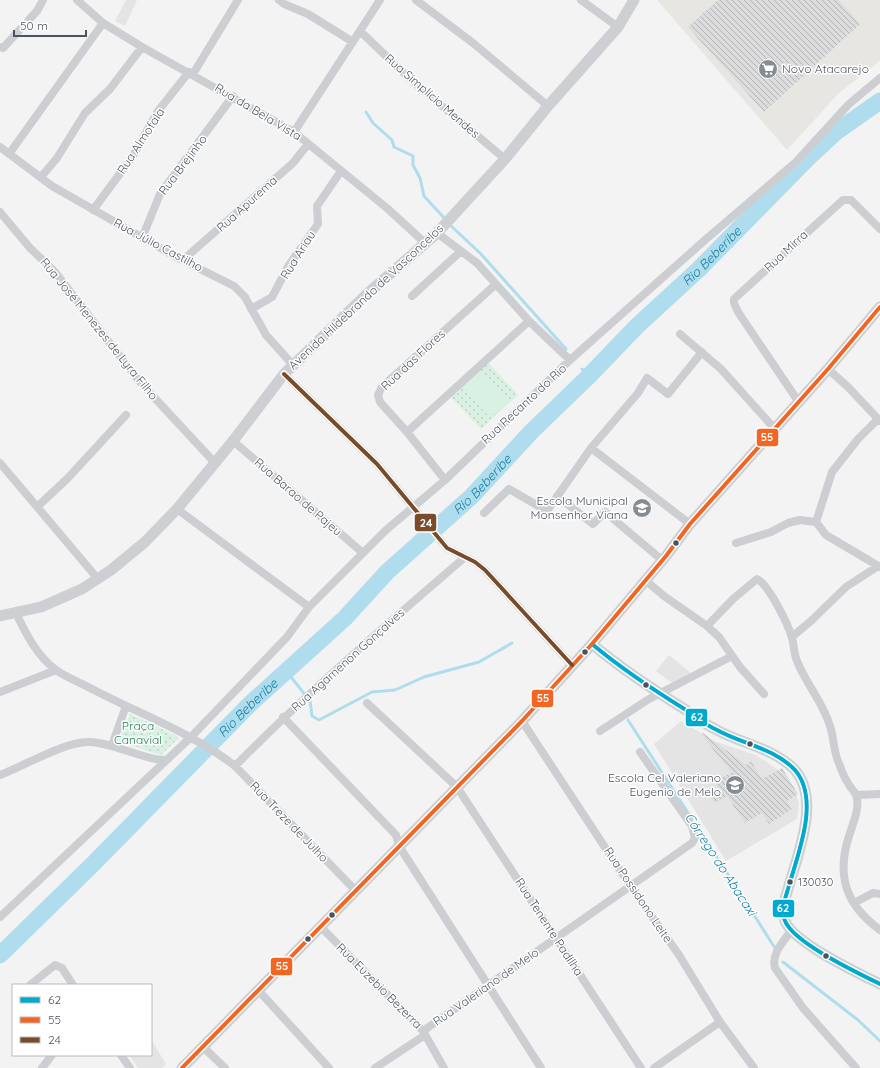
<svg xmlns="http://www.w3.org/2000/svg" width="880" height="1068" font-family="Quicksand,sans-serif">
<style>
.commercial{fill:#e7e6e2}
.education{fill:#e5e4e5}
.park{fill:url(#park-dots)}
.pitch{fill:#d9f1e3}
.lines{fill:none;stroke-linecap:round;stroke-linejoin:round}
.stream{stroke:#afdded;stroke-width:3}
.river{stroke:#afdded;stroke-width:17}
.building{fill:url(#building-back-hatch)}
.street{stroke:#ccced1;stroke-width:8}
.secondary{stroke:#cdcfd2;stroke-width:11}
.bus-1-casing{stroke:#fff;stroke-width:7}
.bus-2-casing{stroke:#fff;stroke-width:7}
.bus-3-casing{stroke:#fff;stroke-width:7}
.bus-1{stroke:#00a9ce;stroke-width:4}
.bus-2{stroke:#f26522;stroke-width:4}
.bus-3{stroke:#7a4b2a;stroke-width:4}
.bus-dot{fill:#4a545f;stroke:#fff;stroke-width:1.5}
.labels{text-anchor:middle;stroke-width:3;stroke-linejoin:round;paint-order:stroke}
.bus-label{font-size:11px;fill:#4a545f;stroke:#fff;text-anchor:start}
.poi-label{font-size:12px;fill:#4a545f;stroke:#fff;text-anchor:end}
.street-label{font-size:12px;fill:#4a545f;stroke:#fff}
.park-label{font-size:12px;fill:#1c7f51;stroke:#fff}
.water-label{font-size:13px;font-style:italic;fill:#127ea2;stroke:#fff}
.line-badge{stroke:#fff;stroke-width:1.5}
.badge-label{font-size:11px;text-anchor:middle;font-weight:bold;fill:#fff}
</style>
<defs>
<pattern id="park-dots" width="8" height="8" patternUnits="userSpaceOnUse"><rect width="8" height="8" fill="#d9f1e3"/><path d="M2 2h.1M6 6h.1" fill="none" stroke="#bcd1c5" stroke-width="1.8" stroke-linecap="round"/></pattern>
<pattern id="building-back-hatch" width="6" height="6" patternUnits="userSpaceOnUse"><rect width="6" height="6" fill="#dcdcdd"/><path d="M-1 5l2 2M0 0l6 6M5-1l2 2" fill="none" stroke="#b4b5b6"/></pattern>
</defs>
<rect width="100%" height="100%" fill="#f3f3f3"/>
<path class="commercial" d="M657 0H880V61L839 93 787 150Z"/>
<path class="education" d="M126 0H137L125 26 115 21Z
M669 655 691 673 672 683 656 671Z
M681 721 714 741 756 755 787 776 796 793 799 804 797 819 726 861 654 744Z
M151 1039 166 1064 162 1068H138L129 1055H151Z"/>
<path class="park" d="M488 362 518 395 481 429 451 397Z
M130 714 177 736 178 739 161 755 120 742 119 740Z"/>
<path class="pitch" d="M479 371 507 402 490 418 462 386Z"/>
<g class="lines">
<path class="stream" d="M366 112 373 123 392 140 394 147 413 156V165L420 178 424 196 446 220
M449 224 481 254 566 349
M582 369 590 375
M287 672 310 701 312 716 319 720 372 692 395 690 424 677 479 662 512 643
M628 720 692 819
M695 823 775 948
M783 962 858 1020 880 1041"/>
<path class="river" id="s1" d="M0 955 93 864 250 704 345 618 387 572 472 496 531 432 588 377 636 327 699 269 808 158 836 132 880 101"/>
</g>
<path class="building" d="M718 0H839L860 24 764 112 688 27Z
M703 733 746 765 751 761 762 779 782 768 798 794 787 801 792 809 769 824 762 813 745 823 727 796 714 803 709 795 719 790 714 781 732 773 701 734Z"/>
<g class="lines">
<path class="street" d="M77 0 103 23 142 47 294 132 388 209 425 243
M279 0 284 4 308 14 353 42
M416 0 473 43 548 106
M581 0 618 27
M360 31 411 80 505 159
M0 47 3 48 37 11 43 0
M193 74 238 0
M294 132 380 0
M0 147 52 186 178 258 234 286 245 297 266 335 293 365
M9 154 103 23
M41 177 57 158 85 113 110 89 142 47
M93 210 133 156 158 111 189 72
M0 212 30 248 55 272 139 381 215 463
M437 233 477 263 529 321 570 360
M142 238 160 194 233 96
M183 260 293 163 308 144
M412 296 461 251
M251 309 272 297 289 265 318 224 317 206 341 171
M680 334 721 369 774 428
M828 369 848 387 880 421
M284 374 377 464 447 548 475 562 485 570 572 665
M798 401 738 312 734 303V299L843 200H851L880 229
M407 432 529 321
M233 441 363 553
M591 448 690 524
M0 463 98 579
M445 480 407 432 380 402 378 395 382 387 495 285
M557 496 593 524 605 512 662 560
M38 506 67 479 126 415
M177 509 309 607
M484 513 509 489 547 511 591 448 638 393 647 378 668 394 702 352
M816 522 832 472 858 439 878 419
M736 543 771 532 788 523 800 520 816 522 826 535 880 567
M645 580 664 596 707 626 719 637 740 667 764 694
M16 613C26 634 37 656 56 670 67 678 82 683 94 690 140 714 194 734 235 766L356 891
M707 626 733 599 757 579C769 585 788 624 792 638 794 645 794 654 797 661 806 684 823 702 830 726 834 737 833 749 838 761 841 768 843 776 848 783 850 788 856 792 857 798 859 811 853 823 849 836 836 876 846 905 880 930
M792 637 812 620 846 587 878 566
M0 692 56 670
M367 703 457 787 641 1068
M283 717 396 835 399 846 541 1068
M522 721 631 887 679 955 720 1022 754 1068
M600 731 649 699 732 656
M112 745 126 706
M235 766C308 692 386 625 464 558
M0 775C24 766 64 742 88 742 110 741 153 764 168 759
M857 795 880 794
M854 903 873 893 880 894
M0 917 190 738 287 637 309 607 385 531 445 480 570 360 705 240 796 162 849 104 880 78
M321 927 423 1031 444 1068
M791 931C783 942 771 954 775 968L803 1008 856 1068
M30 985 55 965 62 968 73 985
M259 991 329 1068
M423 1031 692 843 695 838 692 826 640 752
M203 1047 225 1068
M121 1055 130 1068
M42 1068 52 1055
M375 1068 425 1035
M654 1068 720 1022"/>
<path class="secondary" d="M0 616 41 607 82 589 111 570 145 542 177 509 233 441 284 374 367 294 437 233 505 159 548 106 618 27 634 0
M592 644C623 670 652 689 686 710 696 717 706 725 717 730 742 744 774 748 795 770 821 800 797 856 788 889 785 899 780 912 785 921 794 943 858 973 880 984
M182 1068 522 721 592 644 666 556 690 524 828 369 880 307"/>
<g class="bus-1-casing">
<path id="bus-1" d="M592 644C623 670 652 689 686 710 696 717 706 725 717 730 742 744 774 748 795 770 821 800 797 856 788 889 785 899 780 912 785 921 794 943 858 973 880 984"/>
</g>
<g class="bus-2-casing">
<path id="bus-2" d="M182 1068 522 721 592 644 666 556 690 524 828 369 880 307"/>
</g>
<g class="bus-3-casing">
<path id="bus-3" d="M284 374 377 464 447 548 475 562 485 570 572 665"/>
</g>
<use href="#bus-1" class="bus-1"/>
<use href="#bus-2" class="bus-2"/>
<use href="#bus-3" class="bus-3"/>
</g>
<defs>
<g id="supermarket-disc" transform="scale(1)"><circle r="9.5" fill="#858c93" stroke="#fff"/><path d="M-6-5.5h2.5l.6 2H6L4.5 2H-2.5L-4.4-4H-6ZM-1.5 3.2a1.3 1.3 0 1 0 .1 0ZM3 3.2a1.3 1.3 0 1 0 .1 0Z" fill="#fff"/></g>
<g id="school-disc" transform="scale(1)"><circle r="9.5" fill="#858c93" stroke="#fff"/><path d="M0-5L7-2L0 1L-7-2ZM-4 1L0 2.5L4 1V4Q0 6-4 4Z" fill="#fff"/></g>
</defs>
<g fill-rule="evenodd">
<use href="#supermarket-disc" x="768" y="69"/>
<use href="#school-disc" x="642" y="508"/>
<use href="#school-disc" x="735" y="785"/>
</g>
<g class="bus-dot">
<circle cx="676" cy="543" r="3.5"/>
<circle cx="585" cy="652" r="3.5"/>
<circle cx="646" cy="685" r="3.5"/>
<circle cx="750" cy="744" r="3.5"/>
<circle cx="790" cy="882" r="3.5"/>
<circle cx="332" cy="915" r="3.5"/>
<circle cx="308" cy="939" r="3.5"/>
<circle cx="826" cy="956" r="3.5"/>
</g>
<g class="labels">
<g class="bus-label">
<text x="798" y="886">130030</text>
</g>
<g class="poi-label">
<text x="782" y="73" text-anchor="start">Novo Atacarejo</text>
<text x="628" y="505">Escola Municipal<tspan x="628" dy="14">Monsenhor Viana</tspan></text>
<text x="721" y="782">Escola Cel Valeriano<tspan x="721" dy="14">Eugenio de Melo</tspan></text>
</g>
<g class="street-label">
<text transform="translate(432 96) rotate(41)" y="4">Rua Simplício Mendes</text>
<text transform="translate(258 112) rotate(31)" y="4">Rua da Bela Vista</text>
<text transform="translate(141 141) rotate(-57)" y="4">Rua Almofala</text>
<text transform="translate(183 165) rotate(-53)" y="4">Rua Brejinho</text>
<text transform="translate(247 204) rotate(-42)" y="4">Rua Apurema</text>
<text transform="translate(158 245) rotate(28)" y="4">Rua Júlio Castilho</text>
<text transform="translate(786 251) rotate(-43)" y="4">Rua Mirra</text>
<text transform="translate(298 255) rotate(-58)" y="4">Rua Ariau</text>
<text transform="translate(366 297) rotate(-43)" y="4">Avenida Hildebrando de Vasconcelos</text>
<text transform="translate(99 329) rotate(51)" y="4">Rua José Menezes de Lyra Filho</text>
<text transform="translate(413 360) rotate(-43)" y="4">Rua das Flores</text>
<text transform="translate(524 404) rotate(-43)" y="4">Rua Recanto do Rio</text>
<text transform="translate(298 497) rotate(41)" y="4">Rua Barao de Pajeu</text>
<text transform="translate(348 660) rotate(-42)" y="4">Rua Agamenon Gonçalves</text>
<text transform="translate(289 822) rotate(46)" y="4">Rua Treze de Julho</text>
<text transform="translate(638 895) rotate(56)" y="4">Rua Possidono Leite</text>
<text transform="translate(549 927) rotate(57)" y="4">Rua Tenente Padilha</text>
<text transform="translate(379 986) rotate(45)" y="4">Rua Euzebio Bezerra</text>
<text transform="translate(486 987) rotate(-35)" y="4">Rua Valeriano de Melo</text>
</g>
<g class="park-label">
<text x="138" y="730">Praça<tspan x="138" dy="14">Canavial</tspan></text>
</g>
<g class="water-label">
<text dy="5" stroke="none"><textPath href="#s1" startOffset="998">Rio Beberibe</textPath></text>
<text dy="5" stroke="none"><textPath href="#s1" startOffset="674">Rio Beberibe</textPath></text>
<text dy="5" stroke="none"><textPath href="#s1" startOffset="350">Rio Beberibe</textPath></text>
<text transform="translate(721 864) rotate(57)" y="5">Córrego do Abacaxi</text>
</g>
</g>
<g class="line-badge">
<rect x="756" y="428" width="23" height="19" rx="4" fill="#f26522"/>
<rect x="414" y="513" width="23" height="19" rx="4" fill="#7a4b2a"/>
<rect x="531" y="689" width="23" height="19" rx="4" fill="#f26522"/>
<rect x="685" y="708" width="23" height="19" rx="4" fill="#00a9ce"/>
<rect x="772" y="899" width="23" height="19" rx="4" fill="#00a9ce"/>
<rect x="270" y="957" width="23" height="19" rx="4" fill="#f26522"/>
</g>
<g class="badge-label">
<text x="767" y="441">55</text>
<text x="426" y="527">24</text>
<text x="543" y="702">55</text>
<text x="697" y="721">62</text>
<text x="783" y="912">62</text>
<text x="282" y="970">55</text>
</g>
<rect x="12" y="984" width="140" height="72" fill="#ffffff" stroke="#b7bbbf"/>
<rect x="20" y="997" width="20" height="6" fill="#00a9ce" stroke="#b7bbbf"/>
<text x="48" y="1004" font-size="12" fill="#4a545f">62</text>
<rect x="20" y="1017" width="20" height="6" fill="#f26522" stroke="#b7bbbf"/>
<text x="48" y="1024" font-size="12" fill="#4a545f">55</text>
<rect x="20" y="1037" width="20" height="6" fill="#7a4b2a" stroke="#b7bbbf"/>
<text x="48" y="1044" font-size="12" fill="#4a545f">24</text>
<path d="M14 30v6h72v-6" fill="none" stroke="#4a545f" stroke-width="2"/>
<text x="20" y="30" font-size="12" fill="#4a545f" stroke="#ffffff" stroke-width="3" paint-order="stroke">50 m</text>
</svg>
